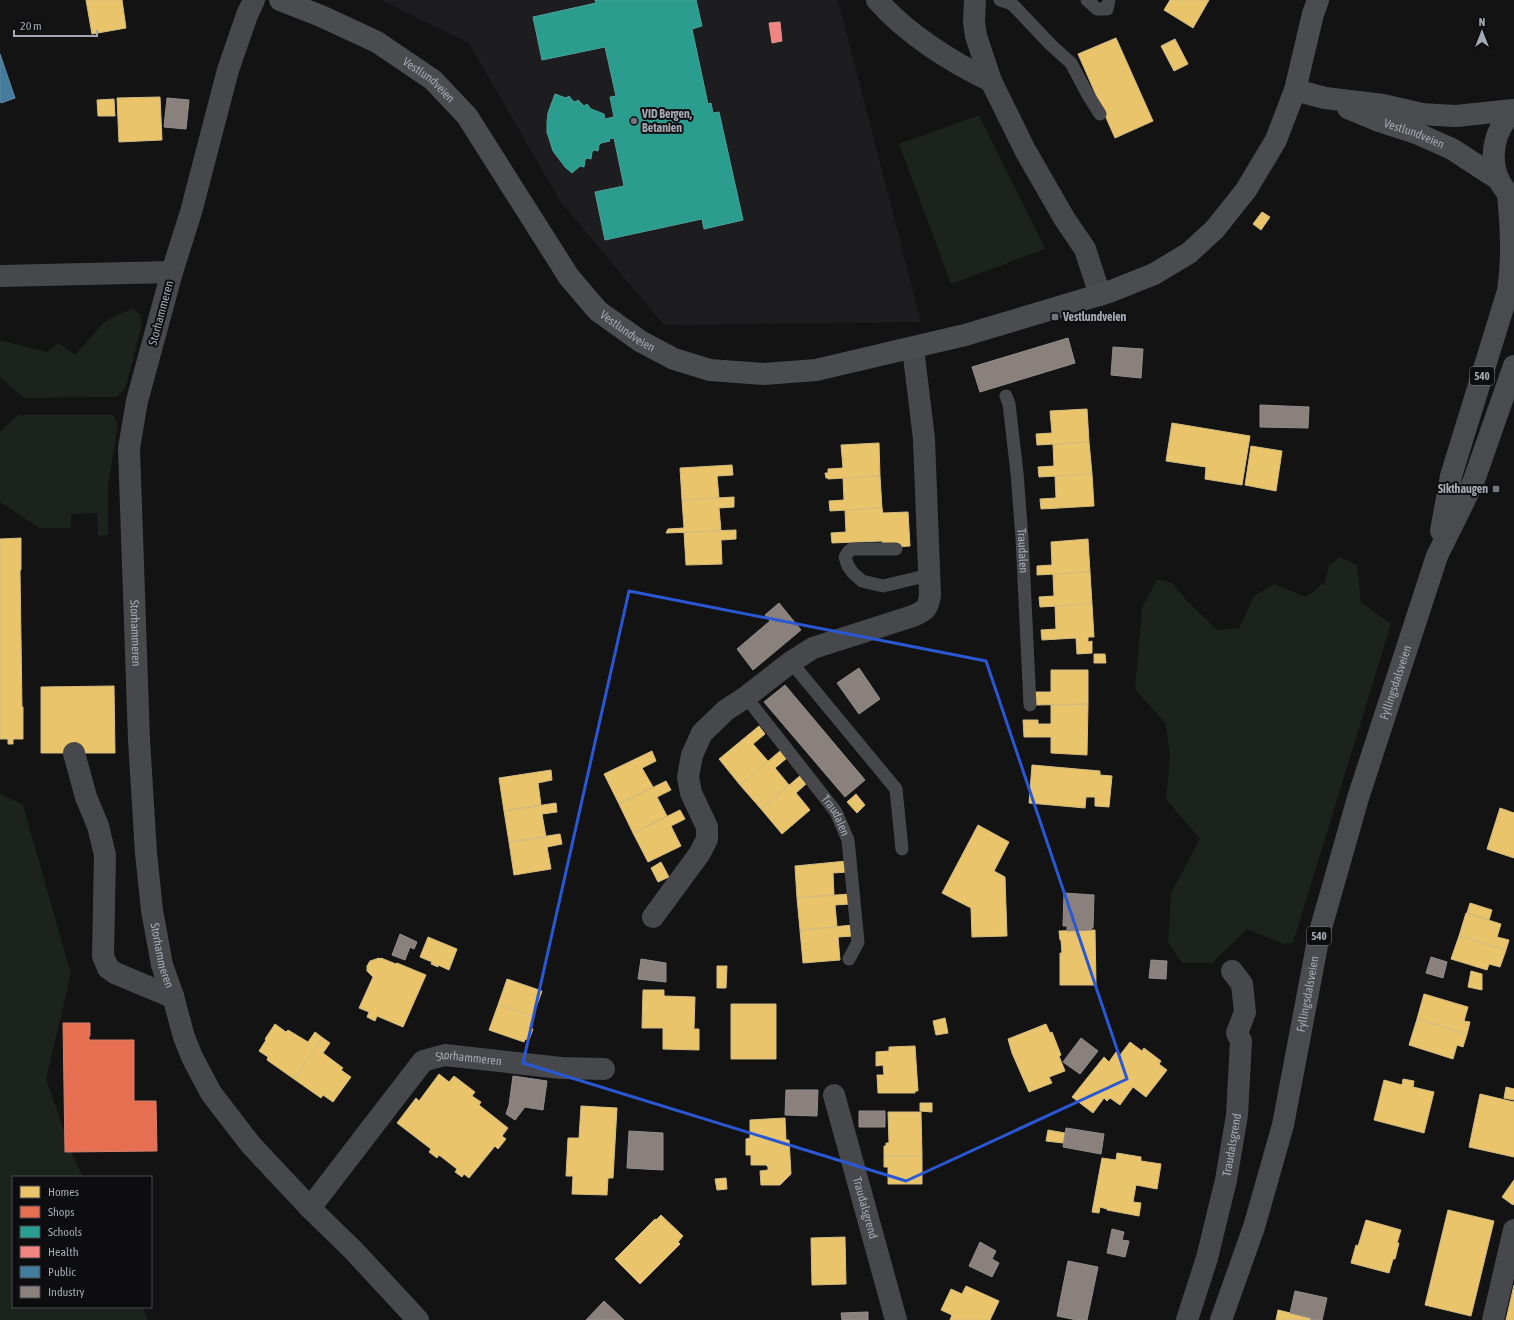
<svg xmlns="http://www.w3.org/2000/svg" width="1514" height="1320" font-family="'Asap Condensed',sans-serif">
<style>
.built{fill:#1d1d1f}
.green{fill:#1c221c}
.homes{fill:#e9c46a;stroke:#d4bc80}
.shops{fill:#e76f51;stroke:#d3806f}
.schools{fill:#2a9d8f;stroke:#4fa19a}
.health{fill:#f28482;stroke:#db8f91}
.public{fill:#457b9d;stroke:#6289a4}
.industry{fill:#8a817c;stroke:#928d8d}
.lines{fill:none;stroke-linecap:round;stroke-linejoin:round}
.service{stroke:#47484c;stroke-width:13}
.minor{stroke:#47484c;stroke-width:22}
.secondary{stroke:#4b4c50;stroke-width:22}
.primary{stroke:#494b4e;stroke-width:22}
.marked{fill:none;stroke:#2a57d4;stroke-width:3;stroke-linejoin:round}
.poi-dot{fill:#71747c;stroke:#0d0d0f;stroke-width:1.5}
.labels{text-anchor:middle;stroke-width:4;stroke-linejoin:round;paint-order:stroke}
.shield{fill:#0d0d0f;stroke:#777a82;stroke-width:1}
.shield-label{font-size:11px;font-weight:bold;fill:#a4a9b4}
.street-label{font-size:12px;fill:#a4a9b4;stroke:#0d0d0f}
.poi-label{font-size:12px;font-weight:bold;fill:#a4a9b4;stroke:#0d0d0f;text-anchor:start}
</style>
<rect width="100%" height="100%" fill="#131313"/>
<path class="built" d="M381 0H838L921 322 664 325 560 201 469 43Z"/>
<path class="green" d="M979 115 1045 249 951 284 899 144Z
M134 309 140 314 142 324 126 386 123 391 116 397 24 398 0 377V340L47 352 58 343 75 355 103 323 119 314Z
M18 415H113L118 424 108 486V535L98 536 97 513 71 514V528H39L0 502V432Z
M1340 557 1357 565 1361 602 1391 624 1293 943 1283 944 1247 929 1212 963H1182L1168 942 1171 893 1200 839 1166 799 1170 758 1166 724 1135 689 1142 608 1157 579 1172 583 1188 602 1217 630 1239 628 1254 596 1274 584 1306 597 1325 582 1329 565Z
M0 793 23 805 71 974 46 1079 73 1156 83 1177H13V1307H142L148 1320H0Z"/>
<path class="homes" d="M86 0H122L126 28 92 34Z
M1170 0H1209L1193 28 1164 10Z
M1116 38 1153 121 1115 138 1078 54Z
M1175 39 1188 64 1174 71 1161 46Z
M160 97 162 140 119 142 117 98Z
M114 99 115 116H98L97 100Z
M1262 212 1270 217 1261 230 1253 224Z
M1087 409 1089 442 1037 445 1036 434 1052 433 1050 411Z
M1172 423 1250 436 1242 485 1205 479 1206 467 1166 461Z
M1089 442 1092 474 1039 477 1038 467 1054 466 1053 444Z
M879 443 880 476 828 479V478H826L825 473H828V469L843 468 841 445Z
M1251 446 1282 451 1276 491 1245 485Z
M732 465 733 475 717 476 719 498 682 500 680 468Z
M1092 474 1094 506 1041 509 1040 499 1056 498 1055 476Z
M880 476 882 508 830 511 829 501 844 500 843 478Z
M734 497V507L719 508 721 531 666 533 668 529 684 528 682 500Z
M882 508 883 513 908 512 910 546 883 548 882 541 832 543 831 533 846 532 845 510Z
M736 530V539L721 540 722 564 686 565 684 532Z
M21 538V570H20L22 707H23V739H13V744H8V739H0V539Z
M1088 539 1090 572 1037 575V566L1052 565 1051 542Z
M1090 572 1092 604 1040 607 1039 597 1054 596 1053 574Z
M1092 604 1094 637H1088V642L1092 641V653L1077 654 1076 638 1042 640 1041 630 1056 629 1055 606Z
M1094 654H1105L1106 663H1094Z
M1051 670H1088V704L1035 705V692H1051Z
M114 686 115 753H41V687Z
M1088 704 1087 755 1051 753V737H1024L1023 720H1038V724H1051V705Z
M759 726 765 734 753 744 768 761 740 785 719 759Z
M652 751 656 761 642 768 653 787 619 804 604 774Z
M780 751 787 758 775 768 789 785 761 809 740 785Z
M1032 765 1100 771V775L1112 776 1109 807 1095 806V797H1086L1085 808 1029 803Z
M551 770 552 780 538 783 541 805 504 811 499 778Z
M801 775 807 783 796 793 810 810 782 834 761 809Z
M666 781 671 790 657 797 667 816 633 833 619 804Z
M856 794 865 805 857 813 847 802Z
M556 803 557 812 542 814 546 837 509 842 504 811Z
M1500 808 1514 813V858L1487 849Z
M680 810 685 819 671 826 681 846 648 862 633 833Z
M978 825 1009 842 994 871 1005 877 1007 936 972 937 971 908 942 893Z
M560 834 562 844 547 847 551 869 514 875 509 842Z
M847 861 848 872 833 873 834 895 797 898 795 866Z
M661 862 669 877 658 882 651 868Z
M849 894 850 904 835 905 837 927 800 930 797 898Z
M1470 903 1492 910 1489 920 1467 913Z
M1466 913 1501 924 1497 937 1509 940 1506 950 1459 936Z
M853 925 854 936 838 937 840 960 803 963 800 930Z
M1095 930 1096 985H1060V953H1062L1061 940H1060L1059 931Z
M1459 936 1506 950 1500 967 1489 964 1487 970 1451 959Z
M428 937 457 949 449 970 438 965V967L431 964 432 962 420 957Z
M379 958 380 959 381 958 396 964 397 963 426 975 403 1027 377 1016 375 1021 367 1017 369 1012 359 1008 373 977 367 971V966L370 961Z
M717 966H727L726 988H717Z
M1471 971 1482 974V990L1468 987Z
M507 979 542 991 533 1016 498 1005Z
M643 990H664V996L695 997 694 1029H699V1050L663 1049V1028H642Z
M1424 994 1468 1007 1464 1021 1470 1022 1467 1034 1417 1019Z
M731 1004H776V1059H731Z
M498 1005 533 1016 529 1028 533 1029 529 1040 525 1039 524 1042 489 1030Z
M945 1018 948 1033 936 1035 933 1021Z
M1417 1019 1467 1034 1463 1047 1457 1045 1453 1059 1409 1045Z
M275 1024 286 1032 288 1030 308 1042 315 1032 323 1038 294 1079 267 1060 268 1057 259 1051 266 1040 265 1039Z
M1046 1024 1050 1033 1052 1032 1061 1055 1059 1056 1065 1071 1049 1077 1052 1083 1029 1092 1012 1053 1008 1039Z
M323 1038 330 1043 323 1053 343 1068 341 1070 351 1077 333 1102 323 1095 321 1098 294 1079Z
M1130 1042 1142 1051 1144 1048 1161 1061 1159 1064 1167 1070 1146 1097 1133 1087 1120 1105 1110 1098 1107 1101 1104 1098 1093 1113 1072 1097 1104 1057 1109 1062 1116 1052 1120 1055Z
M915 1046 918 1091H915V1093H878L877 1075H884L883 1065 876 1066V1052L889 1051V1047Z
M439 1074 449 1082 454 1076 475 1092 472 1096 481 1102 479 1105 508 1128 502 1136 506 1139 498 1149 495 1146 469 1178 464 1174 462 1177 455 1172 457 1169 439 1155 437 1158 429 1152 431 1149 397 1123 416 1098 419 1101Z
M1403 1079 1414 1081 1413 1087 1434 1092 1424 1133 1374 1120 1384 1080 1402 1085Z
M1506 1087 1514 1089V1100L1504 1098Z
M1480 1094 1514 1102V1157L1469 1147Z
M920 1103H932V1112L920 1111Z
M581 1106 617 1108 613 1178H608L607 1195 572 1194 573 1176H566L568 1138H579Z
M888 1112H921L922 1156H884V1146H886V1143H889Z
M785 1118 786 1140H789L791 1174 780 1185H761L760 1171 768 1170V1167L766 1165H751V1155H746V1139L750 1138V1120Z
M1048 1130 1065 1133 1063 1143 1046 1141Z
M1117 1153 1141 1157V1161L1161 1164 1157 1189 1136 1185 1133 1202 1141 1203 1139 1216 1107 1210V1209L1100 1207 1099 1213 1092 1212 1102 1158 1116 1160Z
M884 1156H922V1184H888V1167H884Z
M726 1178 727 1189 717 1190 715 1179Z
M1514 1180V1203L1513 1205 1502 1197Z
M1448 1210 1494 1221 1471 1316 1425 1305Z
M661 1215 683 1236 678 1242 680 1244 640 1284 615 1259 655 1219 656 1220Z
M1366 1220 1401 1230 1397 1243H1399L1395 1259H1393L1389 1273 1351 1263 1356 1245 1358 1246Z
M845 1237 846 1284 812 1285 811 1238Z
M1514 1285V1320H1506Z
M966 1286 999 1301 990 1320H950L952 1315 941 1310 951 1289 962 1294Z
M1278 1310 1311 1318V1320H1276Z"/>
<path class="shops" d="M63 1023H90V1036H89V1040H134V1101H156L157 1151 65 1152Z"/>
<path class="schools" d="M595 0H696L702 26 692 29 708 104 711 103 713 113 719 112 743 220 704 229 702 219 605 240 595 192 624 186 614 138 609 139 610 141 601 143 599 145 598 151 594 150 592 152 591 159 587 158 585 160 584 167 580 166 572 173 565 167 553 151 547 132V122L548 113 555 94 566 98 569 96 573 101 575 102 578 100 584 106 587 104 591 109 604 114 605 119 614 117 610 97 616 96 605 47 542 60 533 17 596 3Z"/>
<path class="health" d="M780 22 782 41 772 43 769 23Z"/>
<path class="public" d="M0 54 15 98 1 103 0 101Z"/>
<path class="industry" d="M167 98 189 100 186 129 164 127Z
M1068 338 1075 363 980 392 972 367Z
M1113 347 1143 349 1141 378 1111 375Z
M1260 405 1309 407 1308 428 1260 427Z
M779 603 801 630 753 670 737 649 770 621 765 615Z
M859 668 880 699 859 714 837 683Z
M785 685 865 780 845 797 764 702Z
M1064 893 1094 895 1093 928H1091V930L1067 931V926H1063Z
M400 934 417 942 414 949 410 947 405 960 392 955Z
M1431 957 1447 962 1443 978 1426 973Z
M641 959 666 963V982L638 979Z
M1151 960 1167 961 1166 979 1149 978Z
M1081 1038 1098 1051 1080 1074 1063 1062Z
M513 1076 547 1081 543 1110 525 1107 515 1120 506 1114 509 1105Z
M786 1090H818L817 1116 785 1115Z
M859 1111H885V1127H859Z
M1066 1128 1104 1134 1101 1154 1063 1147Z
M629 1131 663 1133V1170L627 1168Z
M1112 1229 1124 1232 1122 1240 1129 1241 1125 1257 1107 1253Z
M980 1242 996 1251 992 1259 999 1263 992 1277 969 1266Z
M1068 1261 1098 1267 1087 1320H1077L1057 1316Z
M1295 1291 1327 1298 1322 1320H1311V1318L1290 1313Z
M604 1301 624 1320H586Z
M868 1312V1320H842L841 1313Z"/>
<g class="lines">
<g class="service">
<path d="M1000 0 1010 3 1014 6 1051 45 1071 63 1088 95 1100 114"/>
<path d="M1087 0 1097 9H1107L1109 0"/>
<path id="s1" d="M1006 396 1009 404 1017 473 1022 538 1030 705"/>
<path d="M896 549H852L848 552 845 557 848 566 853 573 862 581 883 586 929 575"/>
<path d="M791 662 896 789 902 849"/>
<path id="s2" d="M746 697 836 812 848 840 858 942 849 959"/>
</g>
<g class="minor">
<path id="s3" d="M254 0 247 15 228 70 191 212 172 272 137 401 129 448 139 740 146 853 152 910 162 965 173 996 184 1037 192 1057 211 1093 251 1145 310 1208 354 1251 418 1320"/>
<path d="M877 0C907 34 951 62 991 81"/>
<path d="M975 0 974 22 976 36 991 81 1025 150 1064 218 1085 249 1100 295"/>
<path d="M0 276 172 272"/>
<path d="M74 753 86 797 98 826 105 855 103 956 108 968 115 973 170 996H173"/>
<path d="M653 917 700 853 707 839V827L691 793 688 777 692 755 702 733 726 710 746 697 791 662 813 648 913 616C926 610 928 609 930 595L924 439 913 348"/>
<path id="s4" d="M834 1095 896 1320"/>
<path id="s5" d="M310 1208 423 1061 445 1055 561 1068 604 1069"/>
<path id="s6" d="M1187 1320 1207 1258 1226 1180 1237 1115 1241 1041 1237 1033 1245 1012 1242 984 1232 971"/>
<path d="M1493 1320 1514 1230"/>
</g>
<g class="secondary">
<path id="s7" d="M280 0 321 16 377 42 433 80 467 116 569 277 598 311 640 341 674 359 710 370 764 374 816 370 965 335 1109 292 1154 274 1189 253 1215 229 1246 190 1276 140 1295 90 1313 14 1318 0"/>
<path d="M1295 90 1325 98 1383 105 1422 114 1436 115 1456 116 1513 110"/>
<path id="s8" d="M1348 108 1379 121 1416 133 1452 149 1498 179"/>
</g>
<g class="primary">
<path d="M1514 110C1489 134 1485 175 1514 199"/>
<path d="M1441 531 1451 476 1508 291C1513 258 1511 227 1508 194"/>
<path id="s9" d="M1221 1320 1254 1227 1283 1125 1319 935 1358 798 1437 556 1473 483 1514 366"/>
</g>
</g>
<path class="marked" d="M629 591 986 661 1127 1079 906 1181 523 1063Z"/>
<g class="poi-dot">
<circle cx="634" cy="121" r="4"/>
<rect x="1051" y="313" width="8" height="8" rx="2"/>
<rect x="1492" y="485" width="8" height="8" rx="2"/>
</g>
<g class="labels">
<g class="shield">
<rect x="1470" y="367" width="24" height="18" rx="3"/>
<rect x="1307" y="927" width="24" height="18" rx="3"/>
</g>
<g class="shield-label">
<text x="1482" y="380">540</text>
<text x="1319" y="940">540</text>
</g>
<g class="street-label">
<text dy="4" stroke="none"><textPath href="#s7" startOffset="170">Vestlundveien</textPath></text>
<text dy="4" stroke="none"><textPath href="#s8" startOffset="71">Vestlundveien</textPath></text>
<text transform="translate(161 313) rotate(-75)" y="4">Storhammeren</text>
<text dy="4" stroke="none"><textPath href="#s7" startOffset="494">Vestlundveien</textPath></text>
<text dy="4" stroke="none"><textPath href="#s1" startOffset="156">Traudalen</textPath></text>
<text dy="4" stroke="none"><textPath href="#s3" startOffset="651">Storhammeren</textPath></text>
<text dy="4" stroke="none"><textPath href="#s9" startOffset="662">Fyllingsdalsveien</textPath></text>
<text dy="4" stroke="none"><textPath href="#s2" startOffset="149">Traudalen</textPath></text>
<text dy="4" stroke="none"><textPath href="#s3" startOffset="975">Storhammeren</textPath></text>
<text dy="4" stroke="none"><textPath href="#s9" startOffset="338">Fyllingsdalsveien</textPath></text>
<text dy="4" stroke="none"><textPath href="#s5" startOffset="232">Storhammeren</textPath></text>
<text dy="4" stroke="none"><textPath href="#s6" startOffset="181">Traudalsgrend</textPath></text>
<text dy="4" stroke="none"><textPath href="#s4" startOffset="117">Traudalsgrend</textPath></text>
</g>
<g class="poi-label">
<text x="642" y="118">VID Bergen,<tspan x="642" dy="14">Betanien</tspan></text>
<text x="1063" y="321">Vestlundveien</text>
<text x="1488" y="493" text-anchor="end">Sikthaugen</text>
</g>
</g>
<rect x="12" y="1176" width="140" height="132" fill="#0d0d0f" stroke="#494b51"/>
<rect x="20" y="1186" width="20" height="12" fill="#e9c46a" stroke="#494b51"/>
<text x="48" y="1196" font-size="12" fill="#a4a9b4">Homes</text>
<rect x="20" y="1206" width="20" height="12" fill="#e76f51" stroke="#494b51"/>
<text x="48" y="1216" font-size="12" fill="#a4a9b4">Shops</text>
<rect x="20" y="1226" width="20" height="12" fill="#2a9d8f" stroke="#494b51"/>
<text x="48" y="1236" font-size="12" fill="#a4a9b4">Schools</text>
<rect x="20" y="1246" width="20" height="12" fill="#f28482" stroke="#494b51"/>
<text x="48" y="1256" font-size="12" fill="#a4a9b4">Health</text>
<rect x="20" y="1266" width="20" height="12" fill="#457b9d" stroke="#494b51"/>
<text x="48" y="1276" font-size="12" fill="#a4a9b4">Public</text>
<rect x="20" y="1286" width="20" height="12" fill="#8a817c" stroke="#494b51"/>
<text x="48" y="1296" font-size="12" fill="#a4a9b4">Industry</text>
<g transform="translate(1482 32)" stroke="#0d0d0f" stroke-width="3" paint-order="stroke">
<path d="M0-3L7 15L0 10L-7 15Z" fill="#a4a9b4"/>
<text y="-6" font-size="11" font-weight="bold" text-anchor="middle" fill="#a4a9b4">N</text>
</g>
<path d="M14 30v6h83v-6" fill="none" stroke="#a4a9b4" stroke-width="2"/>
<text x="20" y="30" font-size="12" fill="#a4a9b4" stroke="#0d0d0f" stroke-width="3" paint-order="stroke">20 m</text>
</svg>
